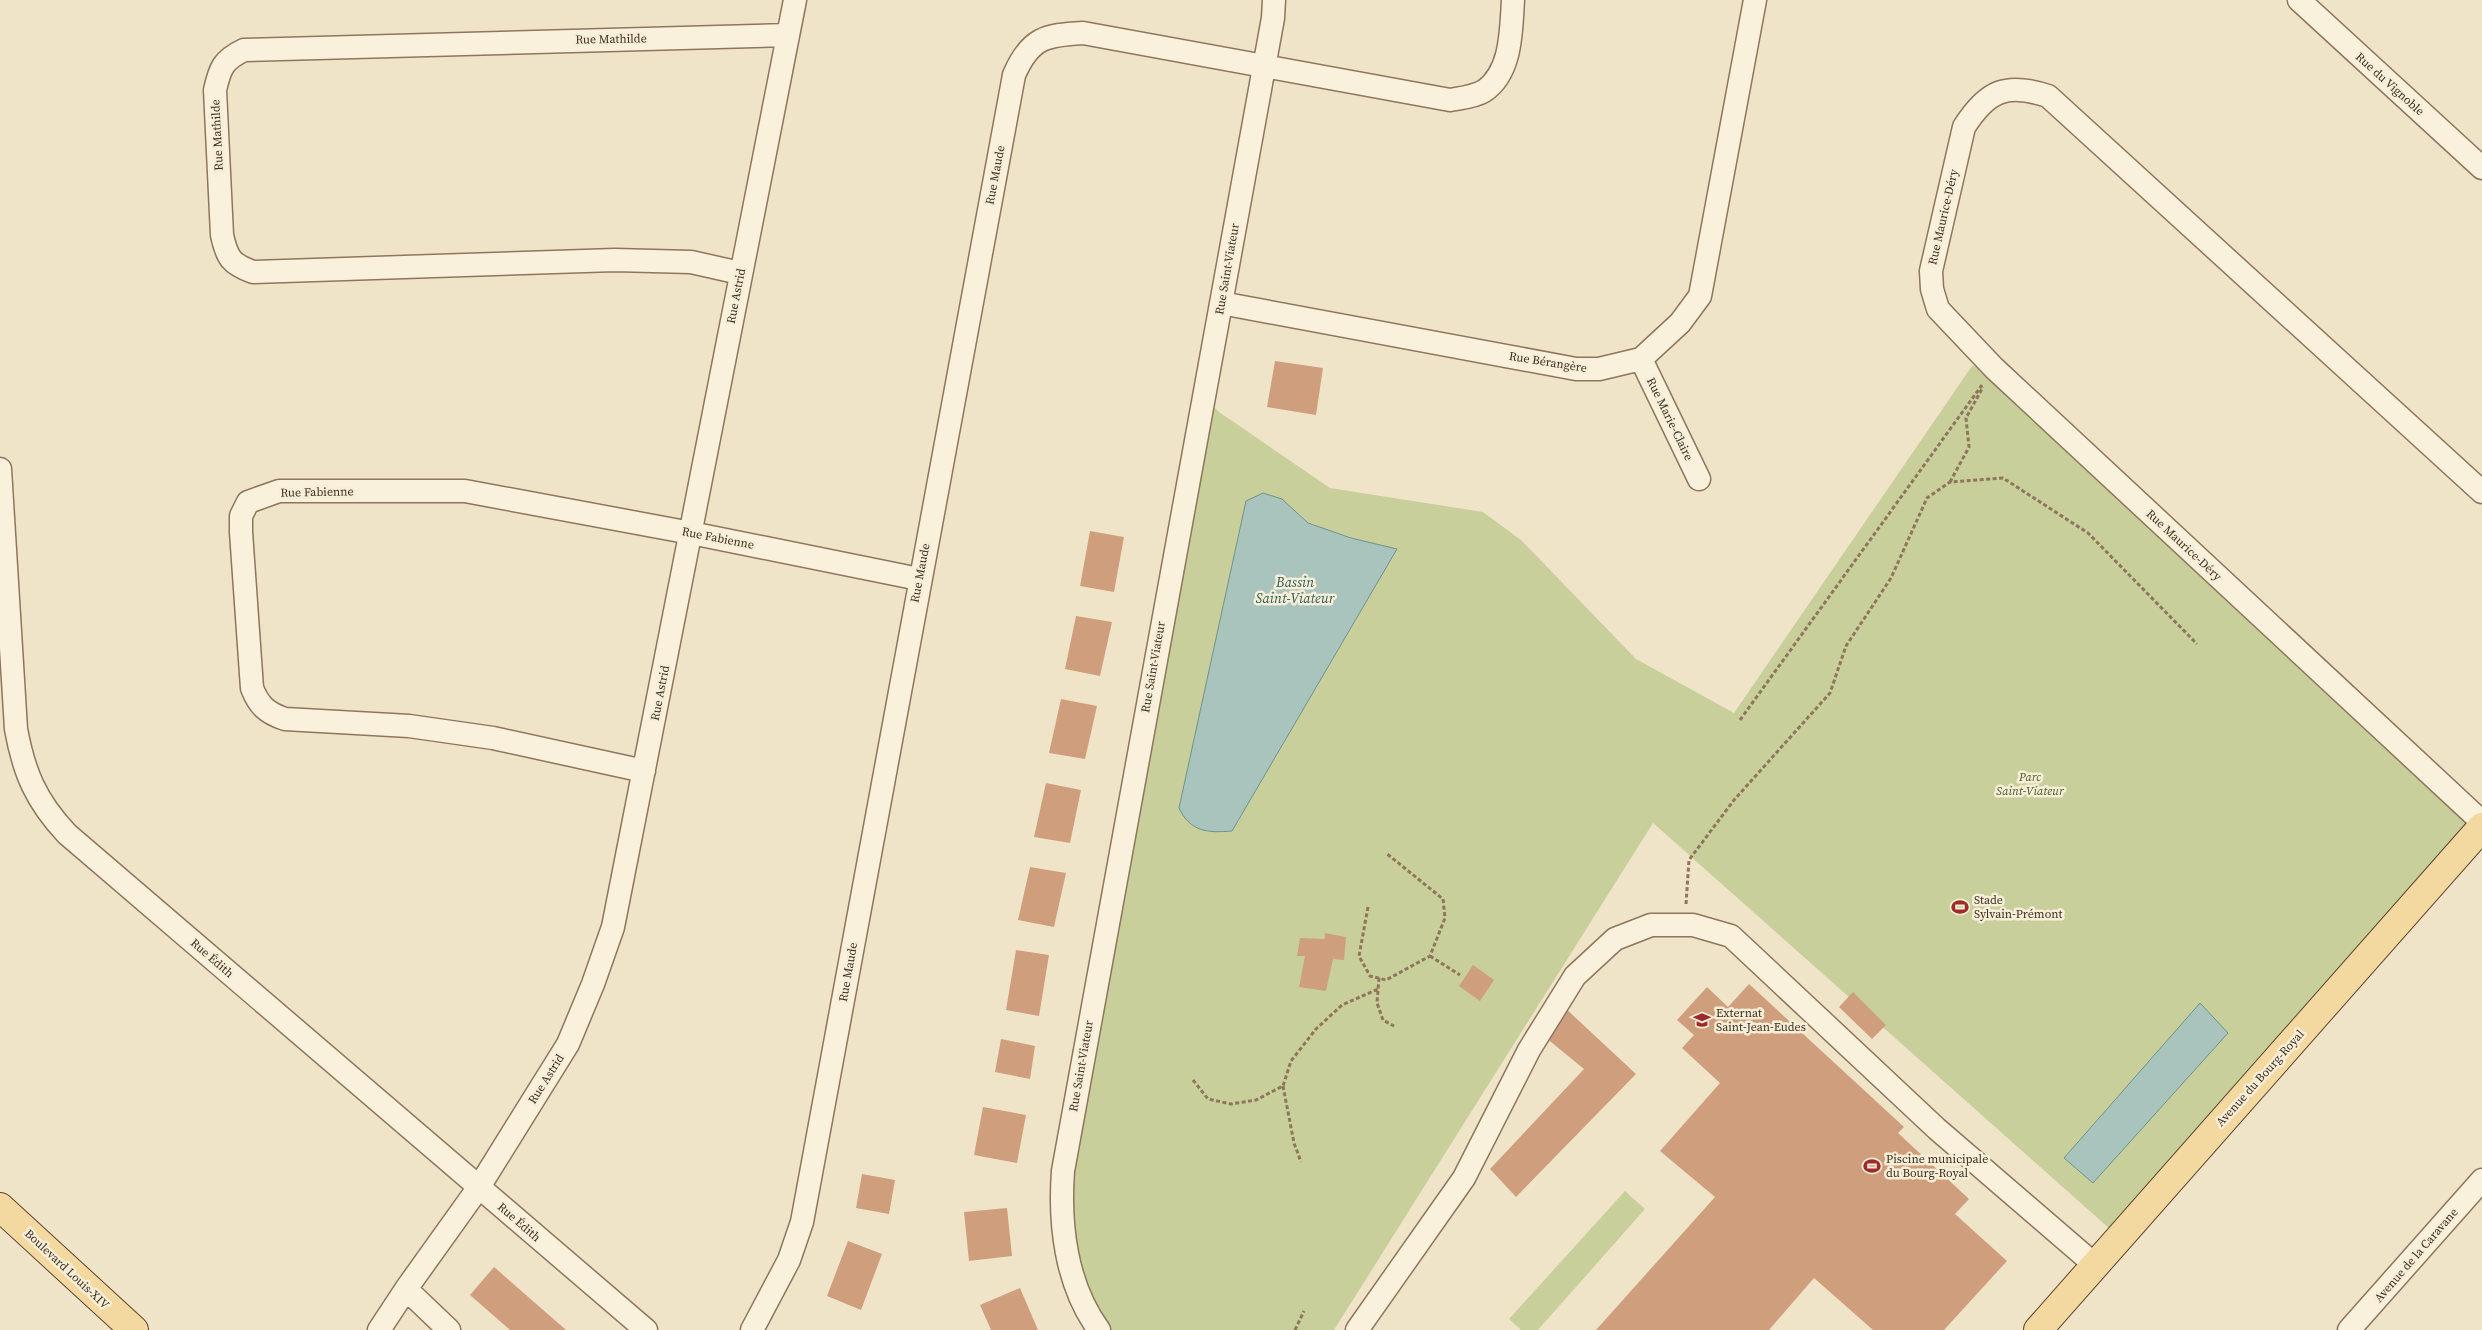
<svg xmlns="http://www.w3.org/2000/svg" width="2482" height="1330" font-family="'Source Serif 4',serif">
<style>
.green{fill:#c9cf9b}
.water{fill:#a9c4bc;stroke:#6f938a}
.building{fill:#cf9f7d}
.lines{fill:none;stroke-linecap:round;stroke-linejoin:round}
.minor-casing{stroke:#8d765c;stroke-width:25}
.major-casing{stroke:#5b4430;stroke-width:30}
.path{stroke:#8d765c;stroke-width:3;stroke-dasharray:4 2.5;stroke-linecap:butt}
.minor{stroke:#faf1dc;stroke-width:22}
.major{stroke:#f3d9a0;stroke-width:28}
.labels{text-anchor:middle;stroke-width:5;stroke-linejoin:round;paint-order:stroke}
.street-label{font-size:12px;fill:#3d2e20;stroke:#f7eed8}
.park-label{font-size:12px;font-style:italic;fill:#4d5a26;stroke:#f7eed8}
.poi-label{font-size:12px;fill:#3d2e20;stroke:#f7eed8;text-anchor:start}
.water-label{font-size:14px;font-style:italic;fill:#2f5d5a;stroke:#f7eed8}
</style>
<rect width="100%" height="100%" fill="#f0e4c8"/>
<path class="green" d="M1972 366 1994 368 2482 822 2119 1237 1653 823 1334 1330H1099L1062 1222 1203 397 1219 412 1330 488 1483 512 1521 540 1636 659 1734 713Z
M1625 1191 1645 1209 1538 1330H1521L1509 1319Z"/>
<path class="water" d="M1263 493 1282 499 1308 523 1351 538 1397 549 1232 831C1208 833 1190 832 1179 808L1246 501Z
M2200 1003 2228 1033 2093 1183 2064 1158Z"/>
<path class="building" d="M1275 361 1323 368 1316 415 1267 407Z
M1090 531 1124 537 1114 592 1080 586Z
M1076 616 1112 622 1100 676 1065 669Z
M1061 699 1097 706 1085 759 1049 753Z
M1046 783 1081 790 1070 843 1034 837Z
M1030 867 1066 873 1054 927 1018 920Z
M1325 933 1346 937 1344 960 1333 959 1326 991 1299 987 1305 956H1297L1300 938 1325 939Z
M1016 950 1049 955 1039 1016 1006 1010Z
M1473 965 1494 980 1480 1001 1459 986Z
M1749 984 1904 1127 1898 1133 1969 1199 1955 1214 2007 1261 1944 1330H1873L1814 1278 1769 1330H1596L1715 1197 1660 1151 1720 1083 1682 1048 1694 1035 1677 1020 1707 987 1728 1007Z
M1853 992 1886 1025 1872 1039 1839 1007Z
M1564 1007 1636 1074 1516 1197 1490 1169 1584 1069 1540 1033Z
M1001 1039 1035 1046 1030 1079 995 1072Z
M983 1107 1026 1115 1017 1163 974 1155Z
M862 1174 895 1180 889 1214 856 1208Z
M1007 1208 1012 1256 969 1261 964 1212Z
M848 1241 882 1254 861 1310 827 1296Z
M494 1267 566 1330H510L470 1295Z
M1020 1288 1038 1330H991L980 1305Z"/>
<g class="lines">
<g class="minor-casing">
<path id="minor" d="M2299 0 2482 168
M740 273 691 262 615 260 253 272C231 264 227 258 222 235L215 90C220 68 223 60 244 50L787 35
M1221 303 1576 369H1599L1641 359 1680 323 1700 296 1755 0
M1641 359 1699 479
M0 469 16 729C24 773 36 801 67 834L646 1330
M2482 492 2048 96C2006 82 1987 91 1964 127L1931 271 1932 289 1938 309 1994 368 2482 822
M644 771 493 738 409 726 285 719C267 713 259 706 252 688L241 532V516L248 502 279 491H465L691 533 919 579
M406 1289 449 1330
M379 1330 406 1289 479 1187 568 1044 593 984 613 927 795 0
M752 1330 789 1260 802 1222 1014 75C1030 38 1045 35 1083 33L1450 100C1461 98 1474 97 1484 91 1512 72 1511 30 1513 0
M1099 1330C1066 1285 1059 1225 1063 1171L1273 18 1274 0
M1357 1330 1464 1178 1529 1050 1575 976 1615 939 1651 925H1693L1731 936 1937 1129 2095 1265
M2349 1330 2482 1180"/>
</g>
<g class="major-casing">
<path id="major" d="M0 1207 134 1330
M2038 1330 2482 827"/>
</g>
<path class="path" d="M1950 482 1969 447 1966 418 1983 387
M1740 720 1982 385
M1686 904 1689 860 1734 800 1830 693 1846 646 1891 578 1927 498 1950 482 2003 478 2088 533 2197 644
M1368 907 1359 956 1370 976 1386 980 1430 956 1445 918 1443 899 1386 853
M1430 956 1460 975
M1379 978 1377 1003 1383 1020 1394 1026
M1193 1080 1208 1099 1231 1104 1256 1100 1283 1086 1291 1061 1316 1029 1342 1005 1378 989
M1283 1086 1294 1143 1301 1162
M1295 1330 1304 1311"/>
<use href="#minor" class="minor"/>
<use href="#major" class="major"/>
</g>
<defs>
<g id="stadium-bare" transform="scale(1.35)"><path d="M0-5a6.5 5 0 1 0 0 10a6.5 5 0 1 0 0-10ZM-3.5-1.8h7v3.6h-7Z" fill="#9e2a2b" stroke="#f7eed8" stroke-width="2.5" paint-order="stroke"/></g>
<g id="school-bare" transform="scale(1.35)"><path d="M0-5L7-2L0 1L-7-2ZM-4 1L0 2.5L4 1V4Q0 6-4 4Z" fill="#9e2a2b" stroke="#f7eed8" stroke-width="2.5" paint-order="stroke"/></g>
</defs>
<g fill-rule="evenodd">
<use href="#stadium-bare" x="1960" y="907"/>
<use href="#school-bare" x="1702" y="1020"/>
<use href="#stadium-bare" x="1872" y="1166"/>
</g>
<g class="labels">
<g class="street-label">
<text transform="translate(611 39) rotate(-1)" y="4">Rue Mathilde</text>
<text transform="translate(2390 84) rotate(42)" y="4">Rue du Vignoble</text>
<text transform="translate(217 135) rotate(-93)" y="4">Rue Mathilde</text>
<text transform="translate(995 175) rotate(-79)" y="4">Rue Maude</text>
<text transform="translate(1943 217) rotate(-77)" y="4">Rue Maurice-Déry</text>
<text transform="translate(1227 269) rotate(-80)" y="4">Rue Saint-Viateur</text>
<text transform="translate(736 296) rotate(-79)" y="4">Rue Astrid</text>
<text transform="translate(1548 362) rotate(9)" y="4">Rue Bérangère</text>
<text transform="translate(1670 419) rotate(64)" y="4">Rue Marie-Claire</text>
<text transform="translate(317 492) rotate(-1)" y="4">Rue Fabienne</text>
<text transform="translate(718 538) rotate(11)" y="4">Rue Fabienne</text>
<text transform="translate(2184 545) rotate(43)" y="4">Rue Maurice-Déry</text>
<text transform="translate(920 573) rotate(-79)" y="4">Rue Maude</text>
<text transform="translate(1153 667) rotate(-80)" y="4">Rue Saint-Viateur</text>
<text transform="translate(660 693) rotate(-79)" y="4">Rue Astrid</text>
<text transform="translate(212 958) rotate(41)" y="4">Rue Édith</text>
<text transform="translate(848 972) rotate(-80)" y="4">Rue Maude</text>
<text transform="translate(1081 1066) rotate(-80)" y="4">Rue Saint-Viateur</text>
<text transform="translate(2260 1078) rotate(-48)" y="4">Avenue du Bourg-Royal</text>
<text transform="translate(546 1079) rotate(-58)" y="4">Rue Astrid</text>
<text transform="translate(519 1222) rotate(41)" y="4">Rue Édith</text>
<text transform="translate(2416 1255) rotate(-49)" y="4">Avenue de la Caravane</text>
<text transform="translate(67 1269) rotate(43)" y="4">Boulevard Louis-XIV</text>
</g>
<g class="park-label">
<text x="2030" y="781">Parc<tspan x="2030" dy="14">Saint-Viateur</tspan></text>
</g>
<g class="poi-label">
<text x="1974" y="904">Stade<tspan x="1974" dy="14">Sylvain-Prémont</tspan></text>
<text x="1716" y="1017">Externat<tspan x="1716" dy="14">Saint-Jean-Eudes</tspan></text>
<text x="1886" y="1163">Piscine municipale<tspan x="1886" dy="14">du Bourg-Royal</tspan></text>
</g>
<g class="water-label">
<text x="1295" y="587">Bassin<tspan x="1295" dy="16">Saint-Viateur</tspan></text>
</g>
</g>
</svg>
